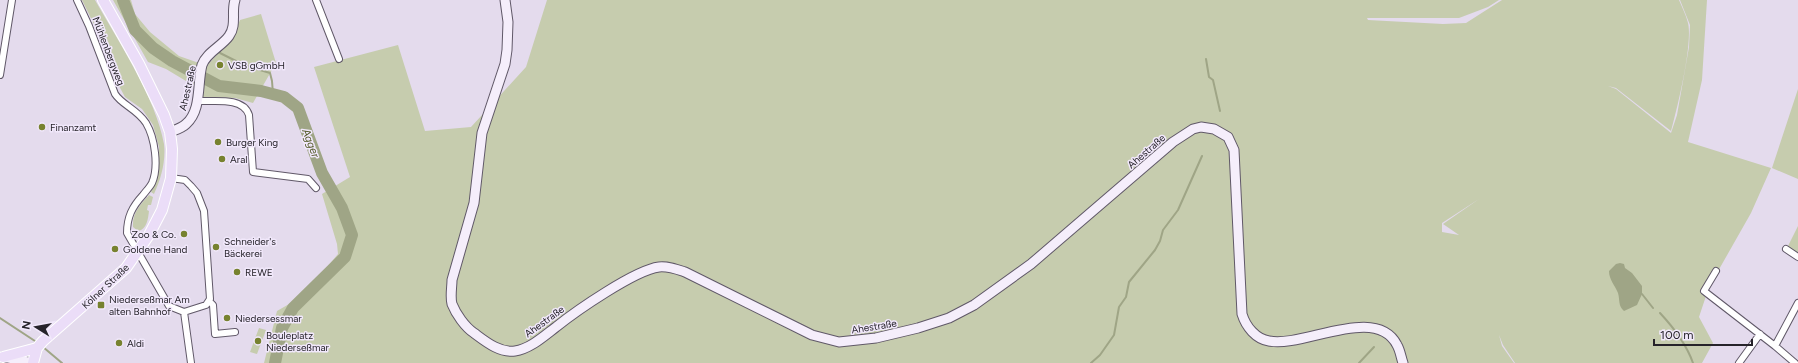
<svg xmlns="http://www.w3.org/2000/svg" width="1798" height="363" font-family="Figtree,sans-serif">
<style>
.green{fill:#c6ccae;fill-rule:evenodd}
.water{fill:#9fa586}
.lines{fill:none;stroke-linecap:round;stroke-linejoin:round}
.stream{stroke:#9fa586;stroke-width:2}
.river{stroke:#9fa586;stroke-width:12}
.minor-casing{stroke:#605868;stroke-width:8}
.secondary-casing{stroke:#605868;stroke-width:11}
.primary-casing{stroke:#fff;stroke-width:12}
.minor{stroke:#fff;stroke-width:6}
.secondary{stroke:#f5eefb;stroke-width:9}
.primary{stroke:#ebddf8;stroke-width:10}
.poi-dot{fill:#77822f;stroke:#f1e8fb;stroke-width:1.5}
.labels{text-anchor:middle;stroke-width:3;stroke-linejoin:round;paint-order:stroke}
.street-label{font-size:10px;fill:#26232a;stroke:#f1e8fb}
.poi-label{font-size:10px;fill:#26232a;stroke:#f1e8fb;text-anchor:start}
.water-label{font-size:11px;font-style:italic;fill:#515825;stroke:#f1e8fb}
</style>
<rect width="100%" height="100%" fill="#e4dbed"/>
<path class="green" d="M82 0H95C118 41 156 98 164 144 166 161 161 179 154 194L151 192 158 175 159 147 153 125 142 109 125 97 113 75 108 53Z
M113 0H131L135 14 150 32 179 56 199 63 196 87 166 69 148 62Z
M547 0H1499L1488 7 1459 18H1367L1368 20 1443 24 1466 23 1502 0H1679C1682 7 1686 15 1688 23 1693 44 1677 109 1671 131L1616 88 1608 86 1616 89 1671 133 1677 115 1689 47 1690 25 1680 0H1707L1702 80 1688 142 1771 168 1751 213 1709 287 1699 317 1713 343 1702 363H1515L1503 345 1499 335 1502 346 1514 363H264L277 311 296 300 310 287 338 254 337 244 322 194 350 177 314 67 398 45 425 131 471 127 526 67ZM1479 199 1443 224 1459 235 1442 232V223Z
M261 14 276 63 253 103 235 98 202 97 206 67 233 36 240 20Z
M1798 89V179L1772 168Z
M149 195 153 197 151 205H148L147 210 149 211C148 219 147 229 138 231L133 227C132 213 140 205 149 195Z
M1798 226V255L1787 248Z
M259 328 266 330 257 354 250 352Z"/>
<path class="water" d="M1620 263 1624 264 1625 268 1632 273 1642 286V294L1637 305 1624 311C1618 306 1620 300 1618 293 1615 285 1609 280 1609 271L1616 264Z"/>
<g class="lines">
<path class="stream" d="M219 50 220 53 236 61
M1206 59 1209 77 1213 80 1220 111
M247 66 270 73 272 81 273 94
M1642 294 1653 308
M1660 313C1674 328 1686 343 1693 363
M0 318 38 343
M43 347 62 363
M1091 363 1100 355 1114 335 1119 307 1126 297 1129 282 1155 250 1160 241 1163 230 1178 210 1202 156
M1359 363 1374 347"/>
<path class="river" d="M123 0 135 30 153 48 172 61 219 86 261 91 284 97 298 108 322 173 342 208 352 235 345 257 293 308 282 328 275 363"/>
<g class="minor-casing">
<path id="minor" d="M77 0 89 26 115 94C122 105 137 109 146 123 155 138 159 167 152 183 150 187 146 191 143 195 132 207 127 217 127 233L169 306 184 312
M316 0 339 59
M0 75 12 0
M197 101C212 102 243 96 249 115L253 172 308 179 316 188
M171 178 185 180 191 186 197 193 204 211 210 299 206 305 184 312
M1786 249 1798 257
M1716 271 1704 291 1775 346
M209 301 213 305 215 334 235 332
M184 312 191 363
M1739 363 1760 334
M1795 363 1775 346 1798 303"/>
</g>
<g class="secondary-casing">
<path id="secondary" d="M505 0 508 22 507 50 505 64 482 133 474 203 452 280C452 287 450 297 452 304 456 314 465 327 474 333 485 341 499 353 515 351 530 349 544 336 556 327 576 311 635 270 659 267 668 266 676 269 685 272L812 335 839 342 876 338 918 328 949 318 974 305 1031 264 1173 142 1193 129 1201 127 1214 129 1228 137 1234 150 1242 314C1246 327 1256 339 1269 341 1303 348 1376 304 1397 345 1400 350 1401 357 1403 363
M170 132C175 130 182 128 186 124 202 110 197 83 202 65 206 53 222 46 229 36 237 25 231 12 235 0
M3 357 33 363"/>
</g>
<g class="primary-casing">
<path id="primary" d="M3 357 37 348
M33 363 37 348 43 341 126 268 149 235 162 210 171 178 172 149 170 132 164 115 139 64 103 0"/>
</g>
<use href="#minor" class="minor"/>
<use href="#secondary" class="secondary"/>
<use href="#primary" class="primary"/>
</g>
<g class="poi-dot">
<circle cx="220" cy="65" r="4"/>
<circle cx="42" cy="127" r="4"/>
<circle cx="218" cy="142" r="4"/>
<circle cx="222" cy="159" r="4"/>
<circle cx="184" cy="234" r="4"/>
<circle cx="216" cy="247" r="4"/>
<circle cx="115" cy="249" r="4"/>
<circle cx="237" cy="272" r="4"/>
<rect x="97" y="301" width="8" height="8" rx="2"/>
<circle cx="227" cy="318" r="4"/>
<circle cx="258" cy="341" r="4"/>
<circle cx="119" cy="343" r="4"/>
</g>
<g class="labels">
<g class="street-label">
<text transform="translate(109 51) rotate(69)" y="4">Mühlenbergweg</text>
<text transform="translate(187 88) rotate(-77)" y="4">Ahestraße</text>
<text transform="translate(1146 151) rotate(-41)" y="4">Ahestraße</text>
<text transform="translate(105 286) rotate(-43)" y="4">Kölner Straße</text>
<text transform="translate(544 321) rotate(-36)" y="4">Ahestraße</text>
<text transform="translate(874 326) rotate(-9)" y="4">Ahestraße</text>
</g>
<g class="poi-label">
<text x="228" y="69">VSB gGmbH</text>
<text x="50" y="131">Finanzamt</text>
<text x="226" y="146">Burger King</text>
<text x="230" y="163">Aral</text>
<text x="176" y="238" text-anchor="end">Zoo &amp; Co.</text>
<text x="224" y="245">Schneider's<tspan x="224" dy="12">Bäckerei</tspan></text>
<text x="123" y="253">Goldene Hand</text>
<text x="245" y="276">REWE</text>
<text x="109" y="303">Niederseßmar Am<tspan x="109" dy="12">alten Bahnhof</tspan></text>
<text x="235" y="322">Niedersessmar</text>
<text x="266" y="339">Bouleplatz<tspan x="266" dy="12">Niederseßmar</tspan></text>
<text x="127" y="347">Aldi</text>
</g>
<g class="water-label">
<text transform="translate(311 143) rotate(69)" y="4">Agger</text>
</g>
</g>
<g transform="translate(36 327) rotate(281)" stroke="#f1e8fb" stroke-width="3" paint-order="stroke">
<path d="M0-3L7 15L0 10L-7 15Z" fill="#26232a"/>
<text y="-6" font-size="11" font-weight="bold" text-anchor="middle" fill="#26232a">N</text>
</g>
<path d="M1654 339v6h98v-6" fill="none" stroke="#26232a" stroke-width="2"/>
<text x="1660" y="339" font-size="12" fill="#26232a" stroke="#f1e8fb" stroke-width="3" paint-order="stroke">100 m</text>
</svg>
